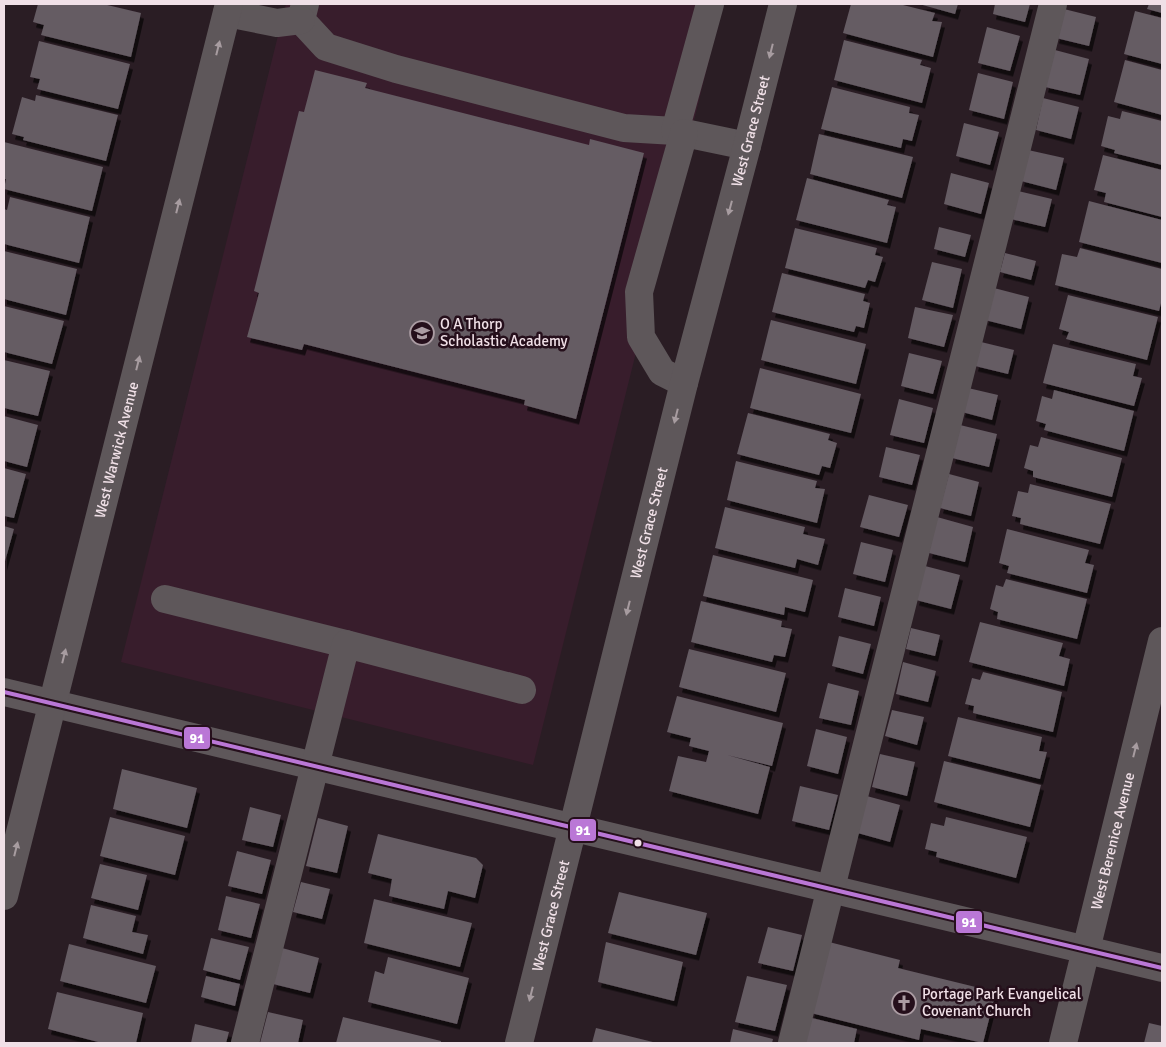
<svg xmlns="http://www.w3.org/2000/svg" width="1166" height="1047" font-family="Signika,sans-serif">
<style>
.built{fill:#381d2c}
.building{fill:#655b63;filter:url(#shadow)}
.lines{fill:none;stroke-linecap:round;stroke-linejoin:round}
.minor{stroke:#5e575a;stroke-width:28}
.bus-1-casing{stroke:#250f1b;stroke-width:8}
.bus-1{stroke:#ba77d6;stroke-width:4}
.oneway{fill:#a79ca0}
.bus-dot{fill:#f0e0e7;stroke:#250f1b;stroke-width:2}
.labels{text-anchor:middle;stroke-width:5;stroke-linejoin:round;paint-order:stroke}
.street-label{font-size:15px;fill:#f0e0e7;stroke:#250f1b}
.poi-label{font-size:15px;fill:#f0e0e7;stroke:#250f1b;text-anchor:start}
.line-badge{stroke:#250f1b;stroke-width:2}
.badge-label{font-size:14px;text-anchor:middle;font-weight:bold;fill:#fff}
</style>
<defs>
<filter id="shadow"><feDropShadow dx="3" dy="5.5" stdDeviation="0" flood-color="#0009"/></filter>
</defs>
<rect width="100%" height="100%" fill="#2a1d24"/>
<path class="built" d="M286 4H723L533 765 121 662Z"/>
<path class="building" d="M38 4H103L141 13 131 57 41 35 44 25 33 22Z
M851 4H899L935 13 932 21 942 22 933 57 843 33Z
M919 4H958L955 14Z
M995 4H1030L1025 22 993 14Z
M1149 4H1162V13L1147 9Z
M1064 9 1096 17 1089 46 1056 38Z
M1135 11 1162 18V64L1124 54Z
M987 27 1020 36 1010 71 978 63Z
M844 40 922 60 920 65 931 68 922 103 834 80Z
M39 41 130 64 118 109 37 89 40 79 30 77Z
M1055 50 1089 59 1080 95 1045 87Z
M1125 60 1162 70V115L1114 102Z
M315 70 367 83 365 88 589 145 590 139 644 153 576 419 524 405 525 400 304 344 302 350 247 337 259 293 254 291 299 111 304 112Z
M978 73 1013 82 1004 119 969 110Z
M832 87 910 107 909 113 919 115 912 141 903 139 901 148 821 129Z
M36 95 118 115 106 161 23 140 24 137 12 134 22 97 35 101Z
M1043 98 1079 107 1071 139 1036 130Z
M1122 111 1162 121V165L1114 153 1115 150 1101 146 1108 116 1120 119Z
M964 123 999 132 990 165 956 156Z
M819 134 913 157 902 198 810 174Z
M4 142 103 167 92 211 4 189 6 179H4Z
M1028 150 1064 158 1056 190 1021 181Z
M1103 155 1162 170V217L1104 202 1106 193 1094 190Z
M951 173 989 183 981 214 944 204Z
M807 178 889 200 887 205 896 207 887 243 796 220Z
M1018 191 1052 199 1045 227 1011 219Z
M10 197 90 217 79 263 4 244V209L7 210Z
M1089 201 1162 220V263L1079 242Z
M939 227 971 235 965 257 934 249Z
M795 228 877 248 875 255 883 257 875 282 868 280 865 288 785 268Z
M1080 248 1162 269V299L1159 311 1055 285 1062 254 1077 257Z
M4 251 77 269 66 315 4 299Z
M1005 253 1036 261 1031 280 1000 272Z
M932 262 962 269 953 308 922 300Z
M782 273 865 294 863 301 870 303 864 328 856 326 854 332 772 312Z
M994 288 1029 297 1021 329 985 320Z
M1068 295 1158 317 1147 360 1066 339 1069 332 1059 329Z
M4 306 64 321 52 364 4 352Z
M915 307 953 315 944 347 908 338Z
M771 320 866 344 856 384 761 360Z
M981 342 1014 350 1008 374 975 366Z
M1053 344 1136 364 1133 376 1142 378 1134 406 1043 383Z
M909 353 942 361 933 394 901 386Z
M4 360 50 371 38 416 4 408Z
M760 368 861 394 851 433 750 408Z
M968 388 998 395 992 420 962 412Z
M1054 390 1134 411 1124 451 1044 430 1046 424 1036 421 1042 396 1052 399Z
M899 399 933 408 924 443 890 435Z
M748 413 830 434 828 440 837 443 830 468 822 466 819 475 737 454Z
M4 416 38 425 27 467 4 461Z
M960 425 997 434 989 467 952 458Z
M1041 437 1122 458 1112 497 1033 477V471L1024 468 1030 445 1038 447Z
M886 447 920 455 912 485 879 477Z
M736 461 817 481 815 488 825 489 817 523 727 500Z
M4 468 26 474 14 518 4 516Z
M949 474 979 482 971 516 940 508Z
M1030 484 1111 504 1100 544 1020 524 1021 518 1012 516 1018 491 1028 493Z
M869 495 908 505 899 537 860 527Z
M725 507 805 527 803 534 825 539 818 565 797 559 795 568 715 548Z
M937 517 973 527 965 562 929 553Z
M4 526 14 529 4 565Z
M1007 529 1089 550 1085 563 1094 565 1087 593 1007 573 1009 566 999 563Z
M861 542 893 550 885 582 853 574Z
M713 555 813 580 805 612 785 607 784 615 703 596Z
M925 566 960 575 951 609 916 600Z
M1006 579 1087 599 1077 639 997 619 998 612 990 609 996 585 1003 587Z
M845 588 881 597 874 626 838 617Z
M701 601 782 621 781 627 792 629 785 657 774 655 772 662 691 642Z
M980 622 1063 643 1059 656 1070 659 1064 686 969 662Z
M911 628 940 635 935 656 906 649Z
M839 636 871 644 863 674 832 666Z
M689 649 786 673 776 712 679 687Z
M903 662 936 671 928 702 896 694Z
M983 672 1062 692 1053 732 973 713 974 706 965 704 972 678 980 680Z
M828 683 859 691 851 725 819 718Z
M677 696 783 723 772 766 727 755 770 767 758 814 669 791 678 756 706 762 709 751 689 746 691 738 667 732Z
M892 710 924 717 917 745 885 736Z
M958 717 1042 737 1039 751 1047 752 1040 779 948 756Z
M816 729 847 737 838 774 807 766Z
M880 754 915 762 907 796 872 787Z
M944 761 1041 785 1030 827 934 802Z
M122 769 197 788 187 828 113 809Z
M800 786 838 795 829 830 792 821Z
M863 795 900 805 890 842 854 832Z
M250 807 281 815 273 847 242 840Z
M110 817 185 836 175 875 100 856Z
M946 817 1027 837 1016 878 936 857 937 852 925 849 931 823 944 826Z
M318 818 348 826 337 873 306 866Z
M378 834 476 858 483 865 475 898 448 891 444 909 389 896 392 879 368 873Z
M237 851 271 860 262 894 228 886Z
M100 864 147 875 138 910 91 898Z
M301 882 330 889 322 919 293 912Z
M619 892 707 913 696 955 608 933Z
M226 896 260 904 251 938 218 930Z
M374 899 472 923 460 967 364 943Z
M91 905 136 916 132 932 148 935 143 954 83 938Z
M768 927 802 935 793 971 758 963Z
M211 938 249 947 240 980 203 970Z
M606 942 683 962 674 1001 598 982Z
M829 942 900 960 898 968 996 992 983 1043 921 1029 919 1040 811 1013Z
M69 944 156 966 146 1003 60 981Z
M282 948 319 958 310 993 273 984Z
M388 957 469 978 457 1024 368 1002 375 971 384 974Z
M206 976 240 984 235 1006 201 997Z
M747 976 787 985 775 1031 735 1022Z
M57 992 143 1013 136 1043H102L48 1029Z
M268 1012 303 1020 298 1043H260Z
M343 1017 441 1041V1043H336Z
M812 1018 857 1029 854 1043H805Z
M1149 1023 1162 1026V1043H1144Z
M195 1024 229 1032 226 1043H191Z
M596 1028 657 1043H592Z
M733 1029 773 1039 772 1043H730Z"/>
<g class="lines">
<g class="minor">
<path d="M305 4 301 20 326 47 396 69 624 128 675 131 747 146"/>
<path d="M227 13 277 23 301 20"/>
<path d="M675 131 710 4"/>
<path d="M684 133 639 292 641 337 662 372 684 383"/>
<path d="M165 599 346 644"/>
<path d="M4 692 1162 968"/>
<path id="s1" d="M4 896 229 4"/>
<path d="M245 1043 346 644 522 690"/>
<path id="s2" d="M519 1043 684 383 747 146 783 4"/>
<path d="M792 1043 1053 4"/>
<path id="s3" d="M1063 1043 1162 641"/>
</g>
<g class="bus-1-casing">
<path id="bus-1" d="M4 692 1162 968"/>
</g>
<use href="#bus-1" class="bus-1"/>
</g>
<defs><path id="oneway-solid" d="M-6-.8H1V-3.2L6.5 0L1 3.2V.8H-6Z" transform="scale(1.25)"/></defs>
<g class="oneway">
<use href="#oneway-solid" transform="translate(218 48) rotate(-76)"/>
<use href="#oneway-solid" transform="translate(771 51) rotate(104)"/>
<use href="#oneway-solid" transform="translate(178 206) rotate(-76)"/>
<use href="#oneway-solid" transform="translate(730 208) rotate(105)"/>
<use href="#oneway-solid" transform="translate(138 363) rotate(-76)"/>
<use href="#oneway-solid" transform="translate(676 416) rotate(104)"/>
<use href="#oneway-solid" transform="translate(628 608) rotate(104)"/>
<use href="#oneway-solid" transform="translate(64 656) rotate(-76)"/>
<use href="#oneway-solid" transform="translate(1135 750) rotate(-76)"/>
<use href="#oneway-solid" transform="translate(16 849) rotate(-76)"/>
<use href="#oneway-solid" transform="translate(531 994) rotate(104)"/>
</g>
<defs>
<g id="school-ring" transform="scale(1.25)"><circle r="9.5" fill="#250f1b" stroke="#ab9ca3" stroke-width="1.5"/><path d="M0-5L7-2L0 1L-7-2ZM-4 1L0 2.5L4 1V4Q0 6-4 4Z" fill="#ab9ca3"/></g>
<g id="church-ring" transform="scale(1.25)"><circle r="9.5" fill="#250f1b" stroke="#ab9ca3" stroke-width="1.5"/><path d="M-1.2-6h2.4v3.5h3.3v2.4h-3.3V6h-2.4V-.1h-3.3v-2.4h3.3Z" fill="#ab9ca3"/></g>
</defs>
<g fill-rule="evenodd">
<use href="#school-ring" x="422" y="333"/>
<use href="#church-ring" x="904" y="1003"/>
</g>
<circle class="bus-dot" cx="638" cy="843" r="4.5"/>
<g class="labels">
<g class="street-label">
<text dy="5" stroke="none"><textPath href="#s2" startOffset="941">West Grace Street</textPath></text>
<text dy="5" stroke="none"><textPath href="#s1" startOffset="460">West Warwick Avenue</textPath></text>
<text dy="5" stroke="none"><textPath href="#s2" startOffset="536">West Grace Street</textPath></text>
<text dy="5" stroke="none"><textPath href="#s3" startOffset="208">West Berenice Avenue</textPath></text>
<text dy="5" stroke="none"><textPath href="#s2" startOffset="131">West Grace Street</textPath></text>
</g>
<g class="poi-label">
<text x="440" y="329">O A Thorp<tspan x="440" dy="17">Scholastic Academy</tspan></text>
<text x="922" y="999">Portage Park Evangelical<tspan x="922" dy="17">Covenant Church</tspan></text>
</g>
</g>
<g class="line-badge">
<rect x="183" y="726" width="28" height="24" rx="5" fill="#ba77d6"/>
<rect x="569" y="818" width="28" height="24" rx="5" fill="#ba77d6"/>
<rect x="955" y="910" width="28" height="24" rx="5" fill="#ba77d6"/>
</g>
<g class="badge-label">
<text x="197" y="743">91</text>
<text x="583" y="835">91</text>
<text x="969" y="927">91</text>
</g>
<rect width="1166" height="1047" fill="none" stroke="#f0e0e7" stroke-width="10"/>
</svg>
